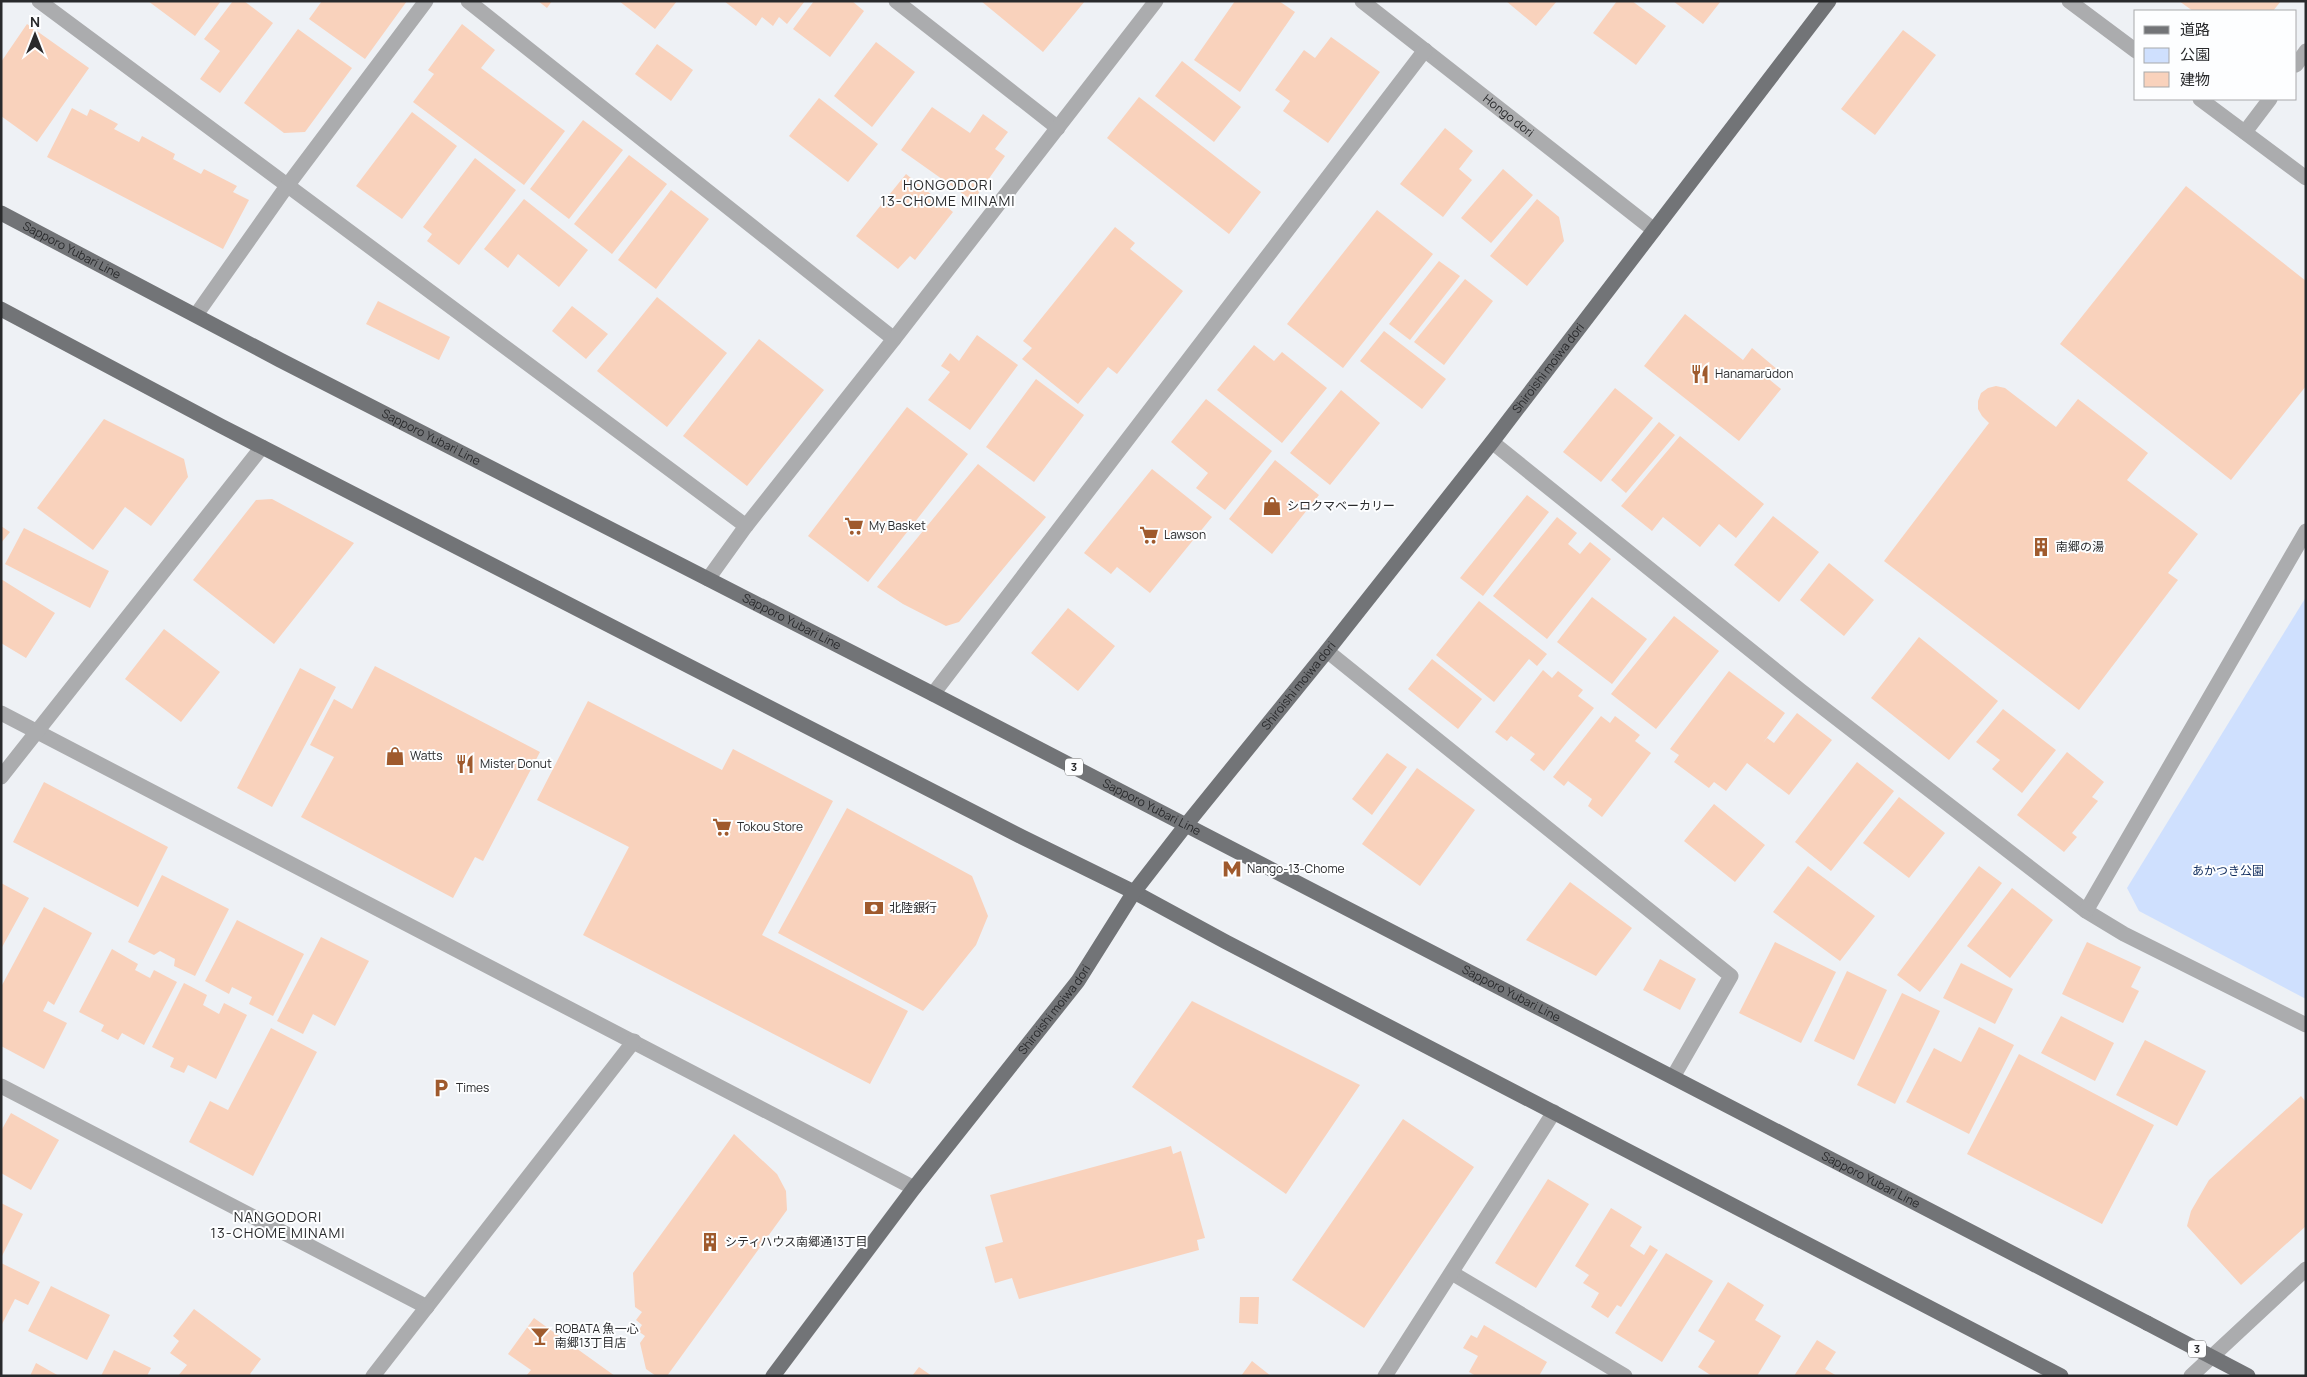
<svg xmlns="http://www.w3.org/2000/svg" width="2307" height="1377" font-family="Manrope,'Noto Sans JP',sans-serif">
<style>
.green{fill:#cfe0fe}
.building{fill:#f9d2bc}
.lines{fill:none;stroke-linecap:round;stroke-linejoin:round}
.minor{stroke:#abacae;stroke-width:15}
.major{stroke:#727477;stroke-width:15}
.major-bridge{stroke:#727477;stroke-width:15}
.labels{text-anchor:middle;stroke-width:4;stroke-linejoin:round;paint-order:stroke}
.shield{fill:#fdfeff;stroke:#696a6b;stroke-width:1}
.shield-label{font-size:11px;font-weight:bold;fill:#292a2c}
.street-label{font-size:12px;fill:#292a2c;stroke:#fdfeff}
.poi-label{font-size:12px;fill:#292a2c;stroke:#fdfeff;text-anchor:start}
.park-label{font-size:12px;fill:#0e2b5d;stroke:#fdfeff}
.neighbourhood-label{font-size:14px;letter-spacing:1px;fill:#292a2c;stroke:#fdfeff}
</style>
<rect width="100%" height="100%" fill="#eef1f5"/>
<path class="green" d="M2306 597V999L2139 911 2127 888Z"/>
<path class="building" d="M148 1H221L195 36Z
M233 1H244L273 23 220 93 200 79 220 51 204 39Z
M322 1H407L365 59 309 19Z
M538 1H552L547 8Z
M619 1H677L655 29Z
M724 1H805L787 24 779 17 773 26 762 17 756 26Z
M814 1H852L864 11 830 57 793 29Z
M981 1H1085L1043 52Z
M1235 1H1279L1295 12 1240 92 1194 60Z
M1506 1H1557L1536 26Z
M1617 1H1632L1666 26 1636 65 1593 33Z
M1673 1H1721L1703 24Z
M2179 1H2281L2273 11H2193Z
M27 24 89 68 37 142 1 116V62Z
M462 24 495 50 481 68 565 131 524 185 413 102 434 74 428 70Z
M298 29 352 68 305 132 284 133 244 103Z
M1903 30 1936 55 1875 135 1841 109Z
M1331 37 1380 72 1328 143 1283 111 1290 101 1275 90 1304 50 1315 58Z
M876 42 915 72 872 127 834 96Z
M657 44 693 70 671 101 635 74Z
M1182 61 1241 107 1214 142 1155 96Z
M1139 97 1261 192 1229 234 1107 138Z
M819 98 878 144 848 182 789 136Z
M932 107 970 133 983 114 1008 132 995 149 1005 156 973 201 901 150Z
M72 108 87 116 90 109 118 124 114 129 139 142 142 136 175 154 173 159 201 174 204 169 237 186 233 192 249 200 223 249 47 157Z
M412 112 457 146 402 219 356 186Z
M583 120 623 150 569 219 530 189Z
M1445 128 1473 151 1459 169 1472 180 1443 217 1400 184Z
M629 155 667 184 612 254 574 224Z
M475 158 516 190 459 265 427 241 432 234 423 227Z
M1503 169 1533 195 1491 243 1461 218Z
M906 174 953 212 915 260 910 256 898 269 856 236Z
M2186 186 2306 281V386L2231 480 2060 344Z
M671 190 709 219 656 289 618 260Z
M524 199 588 250 559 287 518 254 508 268 484 249Z
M1537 199 1559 217 1564 241 1527 286 1490 256Z
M1377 210 1433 254 1343 368 1287 324Z
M1115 227 1135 243 1130 249 1183 291 1117 374 1108 367 1078 404 1022 359 1032 348 1023 341Z
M1439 261 1460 276 1410 340 1389 324Z
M1465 279 1493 301 1444 365 1414 342Z
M657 297 727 353 667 427 597 371Z
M378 301 450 337 439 360 366 324Z
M572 306 608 334 586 359 552 331Z
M1685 314 1743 360 1752 348 1778 370 1770 380 1781 389 1739 441 1644 366Z
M1384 331 1446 379 1422 409 1360 361Z
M977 335 1018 365 970 430 928 400 950 372 941 366 950 353 959 361Z
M759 339 824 390 747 486 683 436Z
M1254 345 1274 361 1282 352 1327 388 1282 443 1217 390Z
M1036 379 1084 415 1034 482 986 447Z
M1996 386 2005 388 2056 427 2078 399 2148 453 2127 480 2198 534 2168 573 2178 580 2079 710 1884 561 1989 423 1982 416 1978 409V401L1981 393 1988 388Z
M1615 388 1653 418 1601 482 1563 452Z
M1341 390 1380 423 1330 485 1290 453Z
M1206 399 1272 451 1225 510 1196 488 1208 473 1171 442Z
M907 407 968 454 868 582 808 536Z
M104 419 184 459 188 477 151 526 125 507 93 550 37 508Z
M1659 422 1675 435 1626 493 1611 480Z
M1680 436 1764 504 1736 538 1719 524 1700 547 1663 517 1652 531 1621 506Z
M1275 460 1319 495 1272 554 1229 519Z
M978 464 1046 517 959 622 946 626 903 604 877 587Z
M1152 469 1212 517 1150 593 1117 567 1111 574 1084 553Z
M1527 495 1549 512 1483 596 1460 578Z
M272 499 354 543 274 644 193 580 256 500Z
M1773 516 1819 552 1779 602 1734 565Z
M1557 517 1577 533 1568 544 1580 554 1590 542 1611 559 1547 639 1493 596Z
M1 526 10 532 1 543Z
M24 528 109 571 90 608 5 564Z
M1829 563 1874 600 1844 636 1800 600Z
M1 579 55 613 26 658 1 643Z
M1592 597 1647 639 1612 684 1557 642Z
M1479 601 1547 654 1537 666 1529 659 1494 702 1436 655Z
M1068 608 1115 646 1078 691 1031 653Z
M1674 616 1719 651 1656 729 1611 694Z
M164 629 220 672 181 722 125 679Z
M1919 637 1998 701 1949 760 1871 698Z
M1432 659 1482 699 1458 729 1408 689Z
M375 666 540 752 483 861 475 857 453 898 301 817 334 757 310 745 334 699 352 709Z
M300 668 336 687 272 807 237 788Z
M1543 670 1552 678 1558 671 1583 690 1578 696 1594 708 1544 771 1530 760 1535 754 1511 736 1507 741 1495 732Z
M1729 671 1785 713 1763 743 1767 738 1774 743 1797 713 1832 740 1789 795 1747 763 1726 791 1714 782 1709 788 1674 762 1679 755 1670 749Z
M588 701 722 770 733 749 833 801 762 935 908 1011 870 1084 583 935 629 847 537 800Z
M2003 709 2056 750 2022 793 1992 769 2000 760 1976 742Z
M1601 716 1610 723 1615 716 1640 735 1635 741 1651 753 1602 817 1588 806 1592 799 1568 781 1564 786 1553 777Z
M2067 752 2104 782 2092 797 2098 801 2072 833 2077 837 2064 852 2017 815Z
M1387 753 1407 767 1372 815 1352 799Z
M1857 762 1894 791 1831 871 1795 842Z
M1417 768 1475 810 1420 886 1362 844Z
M44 782 168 847 138 907 13 842Z
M1899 797 1945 833 1909 878 1863 843Z
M1714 804 1765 845 1735 882 1684 841Z
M847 808 972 876 988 916 976 945 923 1011 778 933Z
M1808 866 1875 916 1840 961 1773 912Z
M1979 866 2002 883 1920 992 1897 975Z
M162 875 229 909 195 976 174 966 175 959 160 951 154 955 128 942Z
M1570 882 1632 928 1596 976 1526 940Z
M1 883 29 898 1 949Z
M2012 888 2053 920 2010 978 1967 946Z
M44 907 92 933 54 1005 48 1001 43 1011 67 1023 44 1069 1 1046V987Z
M237 920 304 954 273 1016 249 1004 252 997 232 987 229 994 205 981Z
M321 937 369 961 335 1026 313 1014 303 1034 277 1021Z
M1775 942 1836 972 1801 1043 1739 1013Z
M2087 942 2141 967 2131 987 2139 991 2123 1023 2062 994Z
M112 949 138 964 135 970 150 978 154 970 177 982 144 1045 122 1033 118 1040 101 1031 104 1025 79 1012Z
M1660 959 1696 979 1680 1010 1643 990Z
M1961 963 2013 989 1995 1024 1943 998Z
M1847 971 1887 990 1854 1060 1814 1041Z
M184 983 207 995 203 1005 219 1014 224 1003 247 1015 216 1079 188 1065 184 1073 170 1067 174 1058 152 1047Z
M1902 993 1940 1011 1895 1104 1857 1085Z
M1192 1001 1360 1085 1286 1194 1132 1087Z
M2061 1016 2114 1043 2095 1081 2041 1053Z
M1979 1027 2014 1045 1969 1134 1906 1102 1934 1048 1961 1062Z
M271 1028 317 1052 253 1176 189 1142 210 1101 228 1110Z
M2145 1040 2206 1071 2177 1126 2116 1095Z
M2019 1054 2154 1125 2102 1224 1967 1154Z
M2301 1096 2306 1102V1226L2241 1285 2187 1226 2191 1211 2209 1180Z
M11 1113 59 1140 31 1190 1 1173V1131Z
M1403 1119 1474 1167 1364 1328 1292 1280Z
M734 1134 777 1174 786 1191 787 1210 667 1376H656L646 1369 640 1343 645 1336 638 1331 642 1325 636 1320 642 1312 635 1307 633 1273Z
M1171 1146 1173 1154 1181 1151 1205 1238 1197 1240 1199 1250 1019 1299 1012 1278 995 1283 985 1247 1003 1242 990 1195Z
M1548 1179 1589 1204 1536 1288 1495 1263Z
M1 1203 23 1214 1 1258Z
M1611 1208 1642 1227 1630 1246 1644 1255 1650 1245 1658 1250 1621 1307 1617 1305 1608 1318 1591 1307 1599 1293 1583 1283 1589 1275 1575 1266Z
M1666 1253 1713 1281 1662 1362 1615 1333Z
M1 1263 40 1282 28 1305 15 1299 1 1326Z
M1728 1282 1764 1305 1755 1320 1781 1336 1757 1376H1712L1698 1367 1715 1341 1698 1331Z
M51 1286 110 1315 87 1360 28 1331Z
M1240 1297H1259L1258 1324 1239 1323Z
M194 1309 261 1359 250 1374 252 1376H178L187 1365 170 1353 179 1341 173 1336Z
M534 1318 615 1376H526L531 1370 508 1354Z
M1484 1325 1547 1362 1539 1376H1476L1469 1372 1478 1356 1463 1348 1471 1335 1477 1338Z
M1817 1340 1836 1352 1825 1369 1837 1376H1794Z
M114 1350 151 1368 147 1376H101Z
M1252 1361 1271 1376H1241Z
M36 1363 59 1376H30Z
M919 1367 932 1376H912Z"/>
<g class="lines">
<g class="minor">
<path d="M39 1 746 526"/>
<path d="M468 1 894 339"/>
<path d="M896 1 1058 128"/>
<path id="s1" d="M1362 1 1654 230"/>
<path d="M2069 1 2136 51"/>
<path d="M2296 65 2306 51"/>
<path d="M2200 99 2306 178"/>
<path d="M2245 132 2270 99"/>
<path d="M196 315 287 186 426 1"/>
<path d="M1492 442 1800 690 2086 911 2124 934 2306 1025"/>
<path d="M708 579 746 526 894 339 1156 1"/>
<path d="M1327 651 1731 976 1673 1077"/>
<path d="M933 694 1425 50"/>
<path d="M1 713 914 1188"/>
<path d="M1 777 262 447"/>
<path d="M2086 911 2306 531"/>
<path d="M1 1086 427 1307"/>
<path d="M1452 1273 1625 1376"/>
<path d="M373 1376 634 1041"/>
<path d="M1385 1376 1554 1112"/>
<path d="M2191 1376 2306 1269"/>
</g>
<g class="major">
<path id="s2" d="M1 213 280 360 933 694 2147 1323"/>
<path d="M1 309 221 426 1022 837 1134 892 1226 942 2061 1376"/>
<path id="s3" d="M773 1376 914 1188 1078 981 1134 892 1186 825 1327 651 1492 442 1829 1"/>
</g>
<path class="major-bridge" d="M2147 1323 2248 1376"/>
</g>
<defs>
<g id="restaurant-bare" transform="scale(1.5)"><path d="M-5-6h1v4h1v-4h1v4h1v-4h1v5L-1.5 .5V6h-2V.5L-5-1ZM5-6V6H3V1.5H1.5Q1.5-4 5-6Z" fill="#9f5a2d" stroke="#fdfeff" stroke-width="2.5" paint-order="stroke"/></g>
<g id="shop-bare" transform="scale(1.5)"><path d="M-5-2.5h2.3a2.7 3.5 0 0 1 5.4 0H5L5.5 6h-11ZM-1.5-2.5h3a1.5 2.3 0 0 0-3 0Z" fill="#9f5a2d" stroke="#fdfeff" stroke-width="2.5" paint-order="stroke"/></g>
<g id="supermarket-bare" transform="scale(1.5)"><path d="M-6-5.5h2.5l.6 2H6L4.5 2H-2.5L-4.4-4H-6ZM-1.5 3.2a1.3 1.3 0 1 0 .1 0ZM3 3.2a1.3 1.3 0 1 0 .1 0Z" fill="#9f5a2d" stroke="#fdfeff" stroke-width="2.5" paint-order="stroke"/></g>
<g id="building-bare" transform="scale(1.5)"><path d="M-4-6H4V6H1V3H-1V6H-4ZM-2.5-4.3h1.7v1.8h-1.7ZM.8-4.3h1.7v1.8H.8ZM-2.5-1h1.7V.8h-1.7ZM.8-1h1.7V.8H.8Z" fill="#9f5a2d" stroke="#fdfeff" stroke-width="2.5" paint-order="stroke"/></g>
<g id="metro-bare" transform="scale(1.5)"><path d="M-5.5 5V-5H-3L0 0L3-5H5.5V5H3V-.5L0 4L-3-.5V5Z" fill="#9f5a2d" stroke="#fdfeff" stroke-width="2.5" paint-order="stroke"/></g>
<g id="bank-bare" transform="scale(1.5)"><path d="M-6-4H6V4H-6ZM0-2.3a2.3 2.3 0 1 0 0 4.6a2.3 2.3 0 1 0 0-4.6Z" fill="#9f5a2d" stroke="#fdfeff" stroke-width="2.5" paint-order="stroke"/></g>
<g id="parking-bare" transform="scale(1.5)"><path d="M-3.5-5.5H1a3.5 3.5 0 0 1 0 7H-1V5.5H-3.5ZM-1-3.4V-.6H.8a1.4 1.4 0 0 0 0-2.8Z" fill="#9f5a2d" stroke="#fdfeff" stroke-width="2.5" paint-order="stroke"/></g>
<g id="bar-bare" transform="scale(1.5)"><path d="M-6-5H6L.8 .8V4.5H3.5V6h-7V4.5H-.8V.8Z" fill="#9f5a2d" stroke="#fdfeff" stroke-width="2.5" paint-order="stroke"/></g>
</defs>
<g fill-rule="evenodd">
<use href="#restaurant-bare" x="1700" y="374"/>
<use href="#shop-bare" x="1272" y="506"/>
<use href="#supermarket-bare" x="854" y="526"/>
<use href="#supermarket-bare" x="1149" y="535"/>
<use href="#building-bare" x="2041" y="547"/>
<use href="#shop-bare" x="395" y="756"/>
<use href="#restaurant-bare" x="465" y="764"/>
<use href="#supermarket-bare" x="722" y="827"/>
<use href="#metro-bare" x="1232" y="869"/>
<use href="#bank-bare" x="874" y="908"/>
<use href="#parking-bare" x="441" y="1088"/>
<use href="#building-bare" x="710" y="1242"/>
<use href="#bar-bare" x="540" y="1336"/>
</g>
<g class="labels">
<g class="shield">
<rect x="1065" y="758.5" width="18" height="17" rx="4"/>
<rect x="2188" y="1340.5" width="18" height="17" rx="4"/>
</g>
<g class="shield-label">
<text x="1074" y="771">3</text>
<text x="2197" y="1353">3</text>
</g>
<g class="street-label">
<text dy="4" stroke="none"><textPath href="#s1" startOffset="186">Hongo dori</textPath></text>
<text dy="4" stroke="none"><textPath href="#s2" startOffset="80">Sapporo Yubari Line</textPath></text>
<text dy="4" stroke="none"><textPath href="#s3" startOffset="1272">Shiroishi moiwa dori</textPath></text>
<text dy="4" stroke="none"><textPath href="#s2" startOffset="485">Sapporo Yubari Line</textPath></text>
<text dy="4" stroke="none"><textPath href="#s2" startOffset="890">Sapporo Yubari Line</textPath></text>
<text dy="4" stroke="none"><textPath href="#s3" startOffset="868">Shiroishi moiwa dori</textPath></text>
<text dy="4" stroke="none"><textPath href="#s2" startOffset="1295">Sapporo Yubari Line</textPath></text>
<text dy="4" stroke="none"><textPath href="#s2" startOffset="1700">Sapporo Yubari Line</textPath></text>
<text dy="4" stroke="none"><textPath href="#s3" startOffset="462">Shiroishi moiwa dori</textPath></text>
<text dy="4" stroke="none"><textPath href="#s2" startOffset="2105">Sapporo Yubari Line</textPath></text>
</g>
<g class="poi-label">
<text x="1715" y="378">Hanamarūdon</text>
<text x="1287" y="510">シロクマベーカリー</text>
<text x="869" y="530">My Basket</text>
<text x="1164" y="539">Lawson</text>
<text x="2056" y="551">南郷の湯</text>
<text x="410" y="760">Watts</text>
<text x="480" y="768">Mister Donut</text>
<text x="737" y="831">Tokou Store</text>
<text x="1247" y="873">Nango-13-Chome</text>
<text x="889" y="912">北陸銀行</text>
<text x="456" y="1092">Times</text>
<text x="725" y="1246">シティハウス南郷通13丁目</text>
<text x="555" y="1333">ROBATA 魚一心<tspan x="555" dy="14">南郷13丁目店</tspan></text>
</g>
<g class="park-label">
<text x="2228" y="875">あかつき公園</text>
</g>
<g class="neighbourhood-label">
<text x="948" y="190">HONGODORI<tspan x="948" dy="16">13-CHOME MINAMI</tspan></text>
<text x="278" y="1222">NANGODORI<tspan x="278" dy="16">13-CHOME MINAMI</tspan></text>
</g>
</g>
<rect width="2307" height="1377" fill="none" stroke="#292a2c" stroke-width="5"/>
<rect x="2134" y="10" width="162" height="90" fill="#fdfeff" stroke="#a8a9ab"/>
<rect x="2144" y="26" width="25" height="8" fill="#727477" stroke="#a8a9ab"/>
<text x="2180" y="35" font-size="15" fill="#292a2c">道路</text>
<rect x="2144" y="48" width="25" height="15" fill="#cfe0fe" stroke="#a8a9ab"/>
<text x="2180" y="60" font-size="15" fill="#292a2c">公園</text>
<rect x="2144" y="72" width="25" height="15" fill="#f9d2bc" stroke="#a8a9ab"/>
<text x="2180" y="85" font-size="15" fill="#292a2c">建物</text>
<g transform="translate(35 35)" stroke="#fdfeff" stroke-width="4" paint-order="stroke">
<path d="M0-4L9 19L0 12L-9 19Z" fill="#292a2c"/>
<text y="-8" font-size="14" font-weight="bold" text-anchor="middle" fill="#292a2c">N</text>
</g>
</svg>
